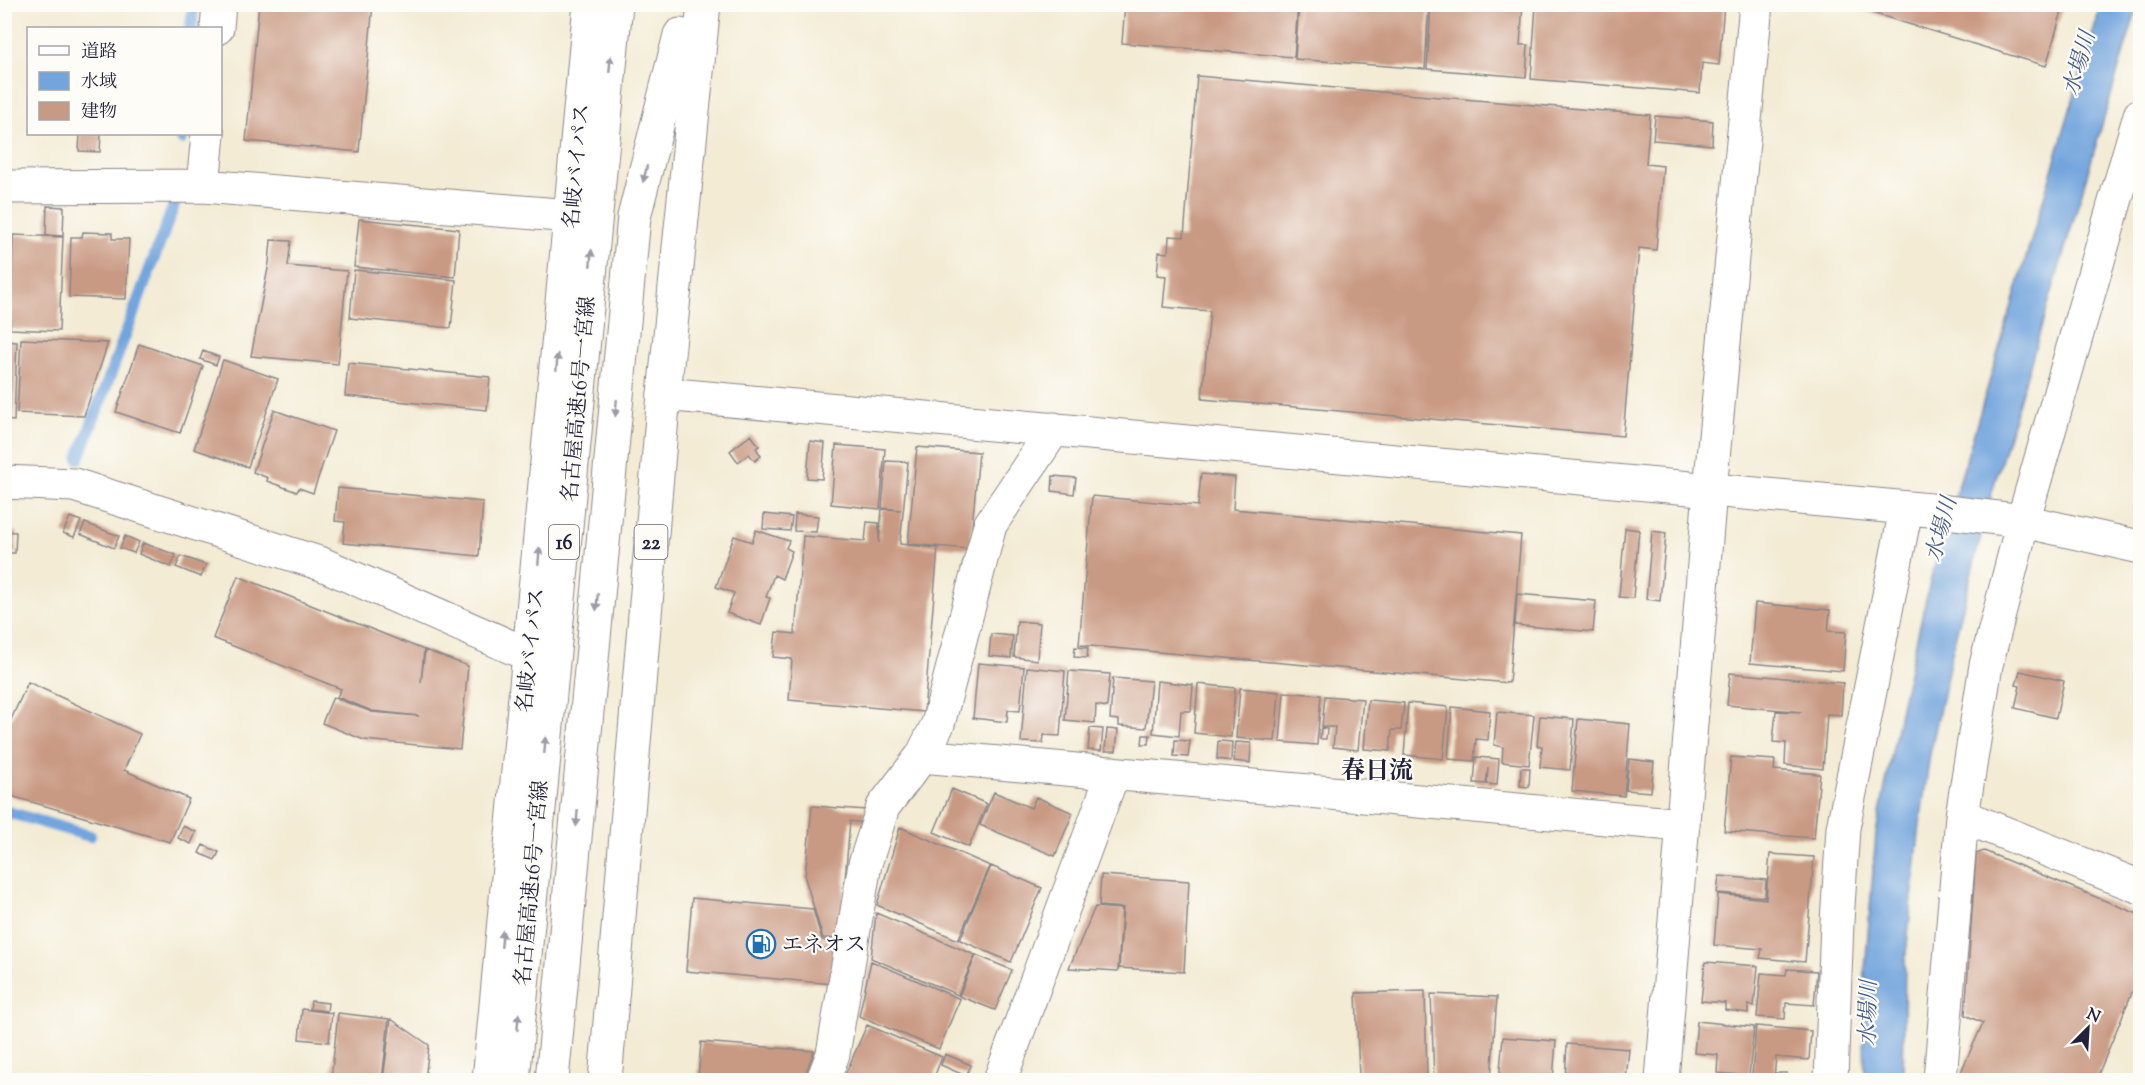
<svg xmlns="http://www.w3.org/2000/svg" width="2145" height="1085" font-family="'Sorts Mill Goudy','Noto Serif JP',serif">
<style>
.water{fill:#72a4dd;stroke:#4a638c;stroke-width:1.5}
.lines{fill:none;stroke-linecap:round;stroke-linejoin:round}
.stream{stroke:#72a4dd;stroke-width:12}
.building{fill:#c99a83}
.street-casing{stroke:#8a8688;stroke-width:35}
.secondary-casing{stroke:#8a8688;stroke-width:35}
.highway-casing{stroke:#8a8688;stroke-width:35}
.street{stroke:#fff;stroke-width:33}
.secondary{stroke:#fff;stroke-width:33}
.highway{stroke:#fff;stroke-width:33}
.oneway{fill:#9c9ca7}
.labels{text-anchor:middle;stroke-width:4.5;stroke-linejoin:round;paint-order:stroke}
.shield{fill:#fdfcf7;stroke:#646373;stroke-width:1.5}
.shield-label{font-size:20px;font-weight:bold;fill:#22223b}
.street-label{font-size:21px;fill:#22223b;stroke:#fdfcf7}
.poi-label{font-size:21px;fill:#22223b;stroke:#fdfcf7;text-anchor:start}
.water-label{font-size:22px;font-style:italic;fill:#465c84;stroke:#fdfcf7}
.quarter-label{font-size:24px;font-weight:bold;fill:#22223b;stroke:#fdfcf7}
</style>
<rect width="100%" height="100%" fill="#fdfcf7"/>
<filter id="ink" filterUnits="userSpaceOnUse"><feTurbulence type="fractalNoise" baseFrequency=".0167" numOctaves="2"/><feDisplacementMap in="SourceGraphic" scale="12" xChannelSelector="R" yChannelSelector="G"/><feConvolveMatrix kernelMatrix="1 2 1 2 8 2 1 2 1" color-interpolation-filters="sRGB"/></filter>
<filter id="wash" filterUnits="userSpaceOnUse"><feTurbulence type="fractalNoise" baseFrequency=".008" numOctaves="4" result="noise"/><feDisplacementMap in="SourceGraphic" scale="24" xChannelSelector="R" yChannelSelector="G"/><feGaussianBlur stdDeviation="1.35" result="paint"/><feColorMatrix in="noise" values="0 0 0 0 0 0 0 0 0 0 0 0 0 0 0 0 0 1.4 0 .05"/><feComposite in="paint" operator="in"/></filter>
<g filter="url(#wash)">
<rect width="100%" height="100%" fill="#f3ebd4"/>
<path class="water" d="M2101 5H2138L1991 495 1954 643 1930 754 1920 824 1905 963 1903 1080H1865L1863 996 1876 833 1902 702 1931 578Z"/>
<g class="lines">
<path class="stream" d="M191 28 193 4
M182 139V134
M79 458 174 205
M4 811 90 836"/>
</g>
<g id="blocks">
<path class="building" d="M259 4H373L359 152 246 141Z
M1125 4H1298L1294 57 1122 43Z
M1299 4H1429L1425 69 1295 59Z
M1431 4H1523L1520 45H1528L1526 77 1427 69Z
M1536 4H1724L1719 65 1702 63 1700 93 1531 79Z
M1843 4H2064L2046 66Z
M1197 76 1650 115 1646 164 1663 166 1656 250 1639 248 1623 436 1202 399 1210 311 1163 307 1166 276 1157 275 1159 252 1168 253 1169 236 1184 237Z
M1655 116 1713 121 1712 145 1653 140Z
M80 134H101L100 152 79 151Z
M47 206 64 207 63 236 46 235Z
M359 219 459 229 455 277 354 267Z
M83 232 112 233V239H129L126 299 69 297 71 237H82Z
M13 235 63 237 59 331 10 329Z
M271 240 291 241 288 266 347 271 338 364 251 356 269 263Z
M354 270 456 280 451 328 350 318Z
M21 339 108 343 84 416 17 413Z
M4 341 17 342 14 421 4 420Z
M139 344 203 366 180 433 116 412Z
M203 351 219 357 216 365 200 359Z
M223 360 278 379 248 467 194 449Z
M348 363 490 377 487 410 345 396Z
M274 410 334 431 313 493 299 488 297 492 267 481 268 478 253 472Z
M751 435 759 446 756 448 761 456 755 461 749 454 738 462 730 451Z
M810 441 825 443 822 479 807 478Z
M836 445 885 449 880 509 831 504Z
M917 447 979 452 970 549 908 544Z
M886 461 908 462 900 544 938 548 924 712 789 700 792 659 773 657 776 632 795 634 803 536 865 541 867 522 879 523V543L882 509 901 510 882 508Z
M1201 474 1235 477 1233 509 1521 535 1509 683 1079 645 1092 496 1198 506Z
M1053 476 1076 478 1074 494 1052 491Z
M338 488 483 502 479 556 343 543 345 522 335 521Z
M764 514 792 517 790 531 763 529Z
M795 514 818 516 816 532 794 531Z
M70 517 81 521 74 537 63 533Z
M85 523 119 536 114 548 80 534Z
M1625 528 1639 530 1633 598 1619 597Z
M756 530 789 541 786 548 792 551 782 579 774 575 766 597 770 598 761 625 727 613 734 593 716 587 734 536 752 542Z
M5 531 16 532 15 553H5Z
M1652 531 1666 533 1660 601 1646 599Z
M125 536 139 542 134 553 120 548Z
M143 543 176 555 171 567 139 554Z
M181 556 206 565 201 577 176 567Z
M238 576 424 650 421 682 425 650 468 666 460 749 364 740 322 723 333 697 372 712 419 716 372 711 337 697 341 689 213 638Z
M1517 594 1596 601 1593 632 1515 625Z
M1755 603 1830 610 1828 631 1846 632 1843 671 1750 663Z
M1017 621 1040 623 1037 660 1014 657Z
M991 634 1013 636 1011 658 989 656Z
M1075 647 1088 648 1087 658 1074 657Z
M978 663 1024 667 1020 711 1008 710 1007 722 973 718Z
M1027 667 1065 671 1060 736 1044 735 1043 743 1021 742Z
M1069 671 1110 674 1107 707 1096 705 1095 723 1065 720Z
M2020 671 2064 681 2056 718 2015 708 2020 686 2016 685Z
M1730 673 1843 683 1841 715 1827 714 1823 769 1785 765 1786 743 1773 742 1776 711 1802 712 1727 705Z
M1113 678 1151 681 1146 728 1119 726V720L1110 719Z
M1157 681 1193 685 1191 711H1181L1179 736 1153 733Z
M28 682 140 734 124 770 189 799 170 842 4 794V735Z
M1198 684 1235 688 1231 737 1194 733Z
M1240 688 1279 692 1275 741 1236 738Z
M1284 692 1321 695 1317 745 1280 742Z
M1325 696 1363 699 1358 750 1333 747 1335 727H1322Z
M1368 700 1404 703 1401 730H1392L1390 751 1364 749Z
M1408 703 1448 707 1443 759 1404 755Z
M1452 707 1490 711 1488 740 1476 739 1474 761 1448 759Z
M1497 712 1534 715 1529 765 1502 762 1503 747 1494 745Z
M1540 716 1574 719 1570 770 1540 767 1542 746H1537Z
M1578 719 1630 724 1624 796 1572 791Z
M1090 728 1103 729 1101 751 1088 750Z
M1321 728 1327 729 1326 739H1320Z
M1107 729 1118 730 1116 751H1105Z
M1143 735H1150L1149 744H1142Z
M1175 740 1190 741 1188 757 1174 756Z
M1218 741 1232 742 1231 761 1217 759Z
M1236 742 1251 743 1250 763 1234 761Z
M1476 757 1499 759 1497 785 1487 784 1488 767 1486 784 1474 783Z
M1731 757 1775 760 1774 770 1820 774 1814 838 1724 831Z
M1629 759 1654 762 1651 792 1626 790Z
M1351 761 1360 762 1359 772 1351 771Z
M1521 768H1530L1529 787 1520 786Z
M952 789 987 804 969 847 934 832Z
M994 792 1031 808 1036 797 1073 813 1055 856 980 825Z
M812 806 866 810 864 823 850 821 840 939 823 938 805 878Z
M183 826 196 832 191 844 178 838Z
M900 827 990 866 958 940 877 905Z
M203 845 219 852 215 860 199 853Z
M1984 851 2140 915V973L2096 1080H1964V1073L1961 1072 1983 1023 1965 1015 1976 854Z
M1770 854 1814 857 1805 962 1760 958 1762 949 1714 945 1718 894 1766 899Z
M991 866 1042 888 1011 962 960 940Z
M1101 875 1189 881 1184 972 1119 968 1123 908 1099 906Z
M1719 876 1766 880 1765 897 1717 893Z
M692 898 813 909 822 940 837 941 833 984 686 971Z
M1095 907 1122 909 1118 971 1069 968Z
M876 913 975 955 958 995 871 958Z
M976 955 1012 970 995 1010 959 996Z
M871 961 960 999 939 1049 859 1016Z
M1705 962 1758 966 1754 1006 1748 1005V1013L1725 1010V1003L1701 1001Z
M1787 969 1817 971 1814 1005 1786 1003 1785 1019 1757 1017 1761 973 1786 975Z
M1425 991 1427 1080H1359L1356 993Z
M1431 994 1497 997 1491 1080H1434Z
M311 1001 328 1003 327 1011 310 1009Z
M302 1009 332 1013 329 1042 299 1039Z
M338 1013 389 1019 382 1080H331Z
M391 1019 429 1045 425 1080H383Z
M1697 1021 1754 1027 1749 1076 1717 1073 1718 1055 1694 1053Z
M867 1025 942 1057 933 1080H843Z
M1756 1026 1811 1031 1809 1060 1776 1057 1774 1078 1752 1076Z
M1503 1037 1556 1041 1553 1080H1499Z
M701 1042 814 1051 803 1080H698Z
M1567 1044 1629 1049 1626 1080H1565Z
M945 1054 971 1065 966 1076 941 1065Z
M1776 1073H1787L1786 1080 1775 1079Z"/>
</g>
</g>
<g filter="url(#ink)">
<use href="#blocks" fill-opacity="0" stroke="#8a8688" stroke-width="1.5"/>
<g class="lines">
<g class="street-casing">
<path id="street" d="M217 28 219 4
M203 186 208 134
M4 187 203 186 571 216
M664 394 1930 510 2023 521 2140 547
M4 482 74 485 322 564 529 655
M922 756 1683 825
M1962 816 2140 887
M823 1080 833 1054 865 864 883 807 922 756 938 724 990 525 1054 429
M1000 1080 1113 773
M1831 1080 1837 922 1843 828 1906 509
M1940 1080 1962 816 1986 665 2023 521 2140 115"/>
</g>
<g class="secondary-casing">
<path id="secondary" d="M1662 1080 1710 490 1756 4"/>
</g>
<g class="highway-casing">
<path id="highway" d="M489 1080 590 4
M513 1080 616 4
M552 1080 634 217 680 35
M605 1080 664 394 704 4"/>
</g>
<use href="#street" class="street"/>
<use href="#secondary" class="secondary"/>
<use href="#highway" class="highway"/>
</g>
<defs><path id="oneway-solid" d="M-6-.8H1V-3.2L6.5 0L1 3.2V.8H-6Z" transform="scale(1.5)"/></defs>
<g class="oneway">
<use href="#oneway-solid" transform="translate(610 64) rotate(-85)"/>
<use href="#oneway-solid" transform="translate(645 174) rotate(104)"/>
<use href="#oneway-solid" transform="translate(591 258) rotate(-85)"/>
<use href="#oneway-solid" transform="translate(557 362) rotate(-85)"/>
<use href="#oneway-solid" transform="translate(616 408) rotate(95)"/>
<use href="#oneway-solid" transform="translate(539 556) rotate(-85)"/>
<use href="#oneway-solid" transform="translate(597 602) rotate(95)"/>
<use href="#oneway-solid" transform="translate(545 745) rotate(-85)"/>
<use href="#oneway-solid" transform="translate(577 818) rotate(95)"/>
<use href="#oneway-solid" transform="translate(502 939) rotate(-85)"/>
<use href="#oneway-solid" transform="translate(518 1022) rotate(-85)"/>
</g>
</g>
<defs>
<g id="fuel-ring" transform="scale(1.5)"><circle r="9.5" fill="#fdfcf7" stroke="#1f6fb2" stroke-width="1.5"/><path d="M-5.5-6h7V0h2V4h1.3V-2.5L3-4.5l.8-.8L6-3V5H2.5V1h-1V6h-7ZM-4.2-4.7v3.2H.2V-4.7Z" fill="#1f6fb2"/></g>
</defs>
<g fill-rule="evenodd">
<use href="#fuel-ring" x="761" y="944"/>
</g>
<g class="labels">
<g class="shield">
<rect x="549" y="525" width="30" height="34" rx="4.5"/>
<rect x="634.5" y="525" width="33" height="34" rx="4.5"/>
</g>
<g class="shield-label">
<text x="564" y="549">16</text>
<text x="651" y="549">22</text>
</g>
<g class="street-label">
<text transform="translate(576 166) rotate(-85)" y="7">名岐バイパス</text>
<text transform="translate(578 399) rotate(-85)" y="7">名古屋高速16号一宮線</text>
<text transform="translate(530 650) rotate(-84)" y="7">名岐バイパス</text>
<text transform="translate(531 883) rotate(-85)" y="7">名古屋高速16号一宮線</text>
</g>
<g class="poi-label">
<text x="782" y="951">エネオス</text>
</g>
<g class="water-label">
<text transform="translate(2078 63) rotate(-74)" y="8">水場川</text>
<text transform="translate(1940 529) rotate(-75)" y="8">水場川</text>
<text transform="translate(1867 1013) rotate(-89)" y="8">水場川</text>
</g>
<g class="quarter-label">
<text x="1377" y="778">春日流</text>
</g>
</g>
<rect width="2145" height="1085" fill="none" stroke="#fdfcf7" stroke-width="24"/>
<rect x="27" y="27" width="195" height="108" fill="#fdfcf7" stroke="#a5a5ac" stroke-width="1.5"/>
<rect x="39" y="46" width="30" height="9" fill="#ffffff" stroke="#a5a5ac" stroke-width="1.5"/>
<text x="81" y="57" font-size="18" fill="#22223b">道路</text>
<rect x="39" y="72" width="30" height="18" fill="#72a4dd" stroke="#a5a5ac" stroke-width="1.5"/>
<text x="81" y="87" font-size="18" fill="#22223b">水域</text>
<rect x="39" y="102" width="30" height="18" fill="#c99a83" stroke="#a5a5ac" stroke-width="1.5"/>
<text x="81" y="117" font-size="18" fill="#22223b">建物</text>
<g transform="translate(2088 1028) rotate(24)" stroke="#fdfcf7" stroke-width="4.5" paint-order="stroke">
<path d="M0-4.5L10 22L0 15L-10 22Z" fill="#22223b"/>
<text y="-9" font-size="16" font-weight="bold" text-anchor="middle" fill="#22223b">N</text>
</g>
</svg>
